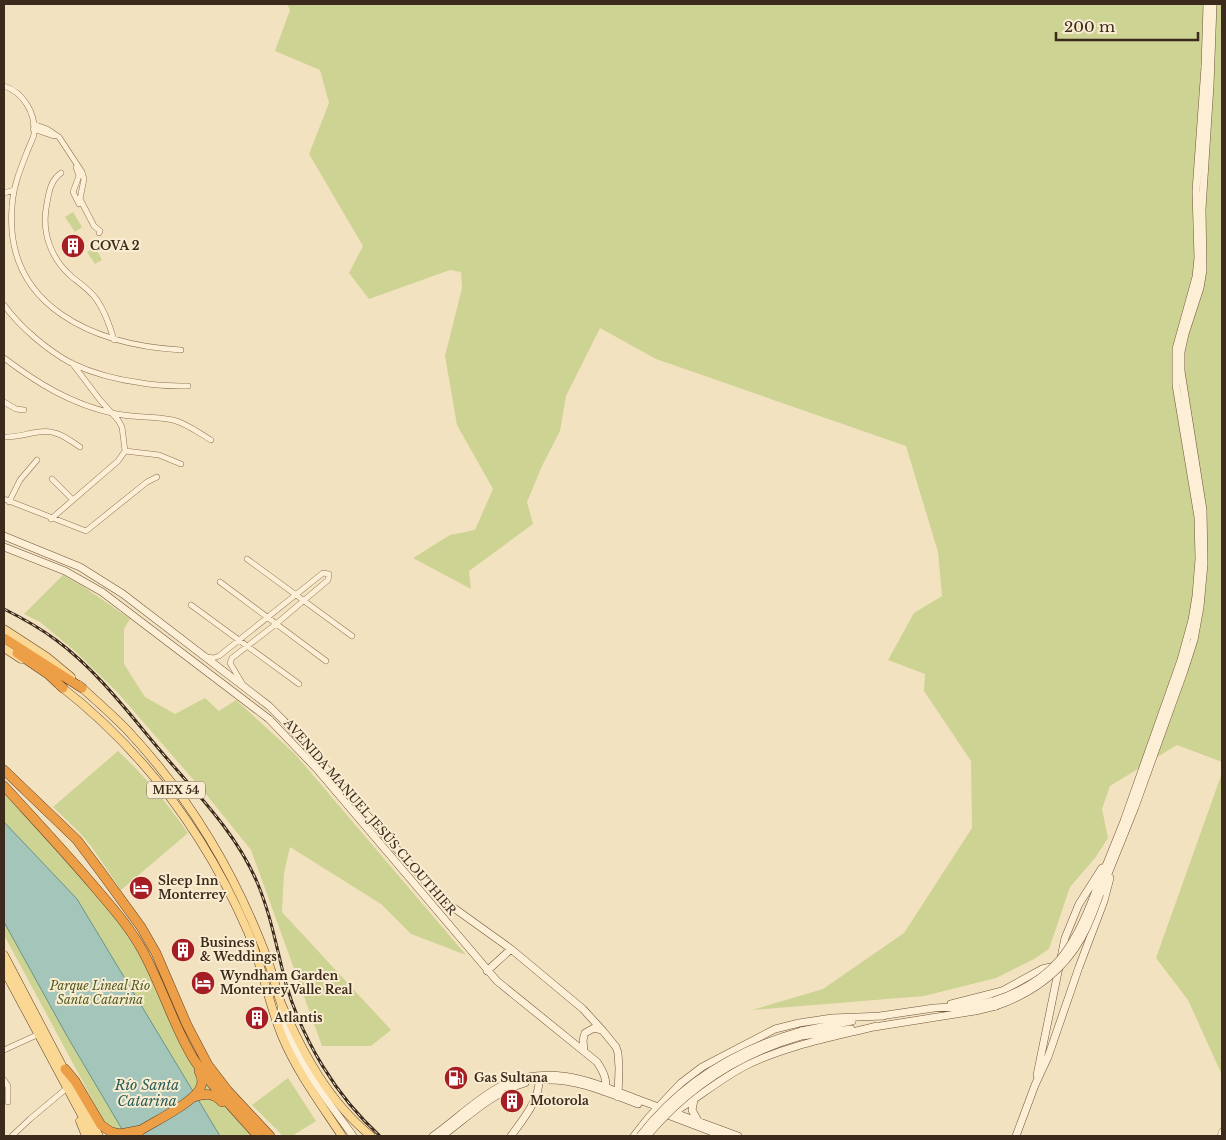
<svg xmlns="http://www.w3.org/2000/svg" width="1226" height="1140" font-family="'Libre Baskerville',serif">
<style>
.green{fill:#cdd393}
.water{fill:#a4c5ba;stroke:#699488}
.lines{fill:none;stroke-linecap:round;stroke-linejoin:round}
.street-casing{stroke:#8f7256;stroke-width:6}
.secondary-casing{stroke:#705339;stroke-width:8}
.primary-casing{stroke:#5c402a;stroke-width:9}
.highway-casing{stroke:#5c402a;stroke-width:10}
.street{stroke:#fdefd5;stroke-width:5}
.secondary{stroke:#fdefd5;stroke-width:7}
.primary{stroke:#fbd794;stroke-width:8}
.highway{stroke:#ed9f47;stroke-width:9}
.rail-casing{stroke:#3c2b1c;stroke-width:3}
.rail{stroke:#f9ecd1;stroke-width:1;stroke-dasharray:4;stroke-linecap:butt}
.secondary-bridge-casing{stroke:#705339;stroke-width:8;stroke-linecap:butt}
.secondary-bridge{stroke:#fdefd5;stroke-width:7}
.labels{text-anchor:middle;stroke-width:4;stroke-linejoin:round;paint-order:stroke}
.shield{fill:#f9ecd1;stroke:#756552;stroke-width:1}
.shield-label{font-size:11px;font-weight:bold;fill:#3c2b1c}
.poi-label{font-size:12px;font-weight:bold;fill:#3c2b1c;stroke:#f9ecd1;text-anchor:start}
.street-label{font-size:12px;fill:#3c2b1c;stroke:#f9ecd1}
.park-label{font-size:12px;font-style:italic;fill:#4e5b20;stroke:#f9ecd1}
.water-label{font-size:14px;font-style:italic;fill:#295e59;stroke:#f9ecd1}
</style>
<rect width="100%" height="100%" fill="#f3e2c0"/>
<path class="green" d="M287 4H1222V762L1177 745 1110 786 1102 809 1108 838 1095 858 1070 887 1049 949 1034 959 996 978 924 996 752 1010 823 989 904 933 972 828 971 761 924 691 925 674 888 660 914 613 942 596 938 552 906 446 656 359 600 328 566 396 560 431 542 466 527 502 533 524 469 571 471 589 413 558 450 535 475 530 493 489 457 425 445 356 462 288 461 272 450 270 369 299 349 273 363 246 309 154 329 103 320 70 275 51 290 10Z
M73 212 82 227 75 232 65 217Z
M95 247 102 260 95 264 87 252Z
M63 575 84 587 130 619 124 629V664L145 697 175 714 205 698 219 711 236 700 295 754 466 955 411 934 381 904 290 847 284 873 282 912 391 1030 371 1046H322L251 850 205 793 118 693 76 652 40 622 24 614Z
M118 751C145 776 167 803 188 833L121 890 91 846 80 833 53 807Z
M1222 773V1075L1188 1000 1156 958Z
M4 787 138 944 179 1036 254 1136H112L4 935Z
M288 1078 316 1121 292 1136H283L252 1105Z"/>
<path class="water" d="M4 822 77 899 220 1136H126L67 1036 4 922Z"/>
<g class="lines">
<g class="street-casing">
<path id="street" d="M4 86C23 92 36 113 34 134 33 140 29 146 27 152 20 170 13 187 12 207 4 308 96 345 181 350
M33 124 47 129 59 137 82 172 84 179 80 199 94 226 100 231 99 233
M33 129 54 136
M76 167 79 176 73 192 79 204
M61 173C51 180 49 191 47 203 41 231 50 258 72 277 81 284 91 291 97 300 105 312 110 326 114 340
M4 193 14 190
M4 305C20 327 47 350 71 363 92 373 118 380 142 383 157 386 173 386 188 386
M4 358C37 383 71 404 112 413 132 418 153 416 173 420 186 423 199 433 211 440
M4 402 16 409 24 410
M4 437C20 438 41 428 55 433 64 435 72 442 80 447
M125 451 159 455 181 464
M52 479 72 499
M4 499 86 531 147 482 157 477
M9 502 20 480 37 460
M51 519 118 461 125 451 122 427 118 420 100 400 72 363
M247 559 352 636
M220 582 326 661
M191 605 299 684
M207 657 213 658 219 656 323 573 329 574 328 580 276 624 232 658 230 663 242 683
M4 1050 39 1034
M4 1080 8 1086V1102
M12 1136 30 1119 67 1088
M1220 1136 1222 1131"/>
</g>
<g class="secondary-casing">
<path id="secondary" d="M4 536 80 567 123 594 269 706 284 721 440 898 511 949 583 1009 603 1031 616 1047 618 1053 619 1068 618 1097
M4 547 65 571 102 592 269 719 316 768 497 981 597 1062C603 1071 608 1080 605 1092
M1095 893 1124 821 1181 660 1192 620 1196 596 1199 559 1198 517 1176 385V349L1196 277 1198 258 1196 191 1205 67 1207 4
M1100 894 1135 807 1184 671 1194 640 1200 607 1204 564 1203 510 1181 371V352L1185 334 1200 288 1203 270 1202 209 1210 85 1213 4
M487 971 511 949
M951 1004 1002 991 1042 969 1055 966
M281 1006C287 1052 327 1099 353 1136
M880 1016 934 1008 971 1006 993 1001
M874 1027 975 1011 996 1006
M801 1031 852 1021
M802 1036 851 1029
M584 1051 583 1040 585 1033 594 1028 602 1030
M1037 1075 1065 938 1079 904 1102 868
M546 1080C578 1079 608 1093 638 1104
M694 1100 692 1110 698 1121
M673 1113C698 1098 721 1078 747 1065 788 1045 833 1037 877 1026
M665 1114 723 1136
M433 1136C456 1120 477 1098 503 1085 553 1062 596 1084 642 1101 674 1113 706 1124 738 1136
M442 1136C468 1117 493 1092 525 1083
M511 1136C523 1119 541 1099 539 1076
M634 1136 649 1117 681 1083 702 1067 775 1029 799 1023 832 1018 884 1016
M1016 1136 1035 1085 1048 1057 1079 967 1104 901 1110 878"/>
</g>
<g class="primary-casing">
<path id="primary" d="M4 629 47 657 71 677
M4 648 21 659
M59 685C143 750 206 835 248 932 262 965 268 1002 282 1036 297 1072 321 1104 342 1136
M79 685C96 701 113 715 129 732 180 787 222 852 252 921 259 937 266 954 271 970 275 981 277 993 281 1003 302 1052 329 1102 371 1136
M4 955 99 1136
M4 970 93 1136
M80 1121 86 1136"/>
</g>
<g class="highway-casing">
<path id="highway" d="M4 638 82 688
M17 653 48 674 63 688
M4 770 77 840 101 872 141 927 156 953 187 1025 208 1065 228 1091 270 1136
M4 786C34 819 64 851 93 885 110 905 128 925 141 948 161 983 172 1023 193 1058 211 1086 236 1111 258 1136
M65 1069 75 1081 101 1125 111 1132 120 1134 141 1130
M194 1097C206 1093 213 1093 222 1102
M134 1136 141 1130C155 1121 197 1101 201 1086 203 1081 201 1075 199 1071"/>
</g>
<use href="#street" class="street"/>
<use href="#secondary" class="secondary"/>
<use href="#primary" class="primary"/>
<use href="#highway" class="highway"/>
<g class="rail-casing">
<path id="rail" d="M4 609C22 618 40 628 56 640 98 671 130 715 164 755 198 795 236 833 257 882 271 915 277 950 286 984 303 1041 336 1096 380 1136"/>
</g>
<use href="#rail" class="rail"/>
<g class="secondary-bridge-casing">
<path id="secondary-bridge" d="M993 1001C1053 982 1074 949 1095 893
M996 1006C1036 992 1069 966 1087 927 1092 916 1096 905 1100 894
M640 1136C681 1083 737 1049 801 1031
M647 1136C688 1087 741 1053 802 1036"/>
</g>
<use href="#secondary-bridge" class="secondary-bridge"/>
</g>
<defs>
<g id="building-disc" transform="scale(1.25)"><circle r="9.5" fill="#a51e23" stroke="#f9ecd1"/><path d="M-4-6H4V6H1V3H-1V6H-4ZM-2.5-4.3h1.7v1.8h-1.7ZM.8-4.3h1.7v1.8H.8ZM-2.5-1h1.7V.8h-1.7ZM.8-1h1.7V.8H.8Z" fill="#fff"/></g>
<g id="hotel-disc" transform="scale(1.25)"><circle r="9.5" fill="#a51e23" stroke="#f9ecd1"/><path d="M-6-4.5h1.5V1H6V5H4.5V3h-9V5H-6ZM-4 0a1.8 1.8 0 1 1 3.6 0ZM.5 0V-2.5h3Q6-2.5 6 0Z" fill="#fff"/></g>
<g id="fuel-disc" transform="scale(1.25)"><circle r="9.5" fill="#a51e23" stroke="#f9ecd1"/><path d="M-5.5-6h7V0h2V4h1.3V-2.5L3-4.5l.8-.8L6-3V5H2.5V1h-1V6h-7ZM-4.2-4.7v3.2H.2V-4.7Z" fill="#fff"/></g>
</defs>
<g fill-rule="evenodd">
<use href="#building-disc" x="73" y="246"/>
<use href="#hotel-disc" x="141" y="888"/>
<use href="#building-disc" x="183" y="950"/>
<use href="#hotel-disc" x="203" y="983"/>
<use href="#building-disc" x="257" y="1018"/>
<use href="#fuel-disc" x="456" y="1078"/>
<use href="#building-disc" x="512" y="1101"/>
</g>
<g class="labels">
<rect class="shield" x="147" y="781.5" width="58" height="17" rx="4"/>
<g class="shield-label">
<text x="176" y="794">MEX 54</text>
</g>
<g class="poi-label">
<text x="90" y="250">COVA 2</text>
<text x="158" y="885">Sleep Inn<tspan x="158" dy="14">Monterrey</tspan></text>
<text x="200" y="947">Business<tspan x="200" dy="14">&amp; Weddings</tspan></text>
<text x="220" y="980">Wyndham Garden<tspan x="220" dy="14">Monterrey Valle Real</tspan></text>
<text x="274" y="1022">Atlantis</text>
<text x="474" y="1082">Gas Sultana</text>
<text x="530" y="1105">Motorola</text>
</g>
<g class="street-label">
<text transform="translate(370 817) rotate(49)" y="4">AVENIDA MANUEL JESÚS CLOUTHIER</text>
</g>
<g class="park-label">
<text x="100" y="990">Parque Lineal Río<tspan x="100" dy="14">Santa Catarina</tspan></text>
</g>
<g class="water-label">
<text x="147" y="1090">Río Santa<tspan x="147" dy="16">Catarina</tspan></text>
</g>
</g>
<rect width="1226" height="1140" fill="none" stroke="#3c2b1c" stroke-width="10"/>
<path d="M1056 32v8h142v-8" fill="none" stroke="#3c2b1c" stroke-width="2.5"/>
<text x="1064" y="32" font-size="15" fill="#3c2b1c" stroke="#f9ecd1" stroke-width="4" paint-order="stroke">200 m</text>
</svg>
